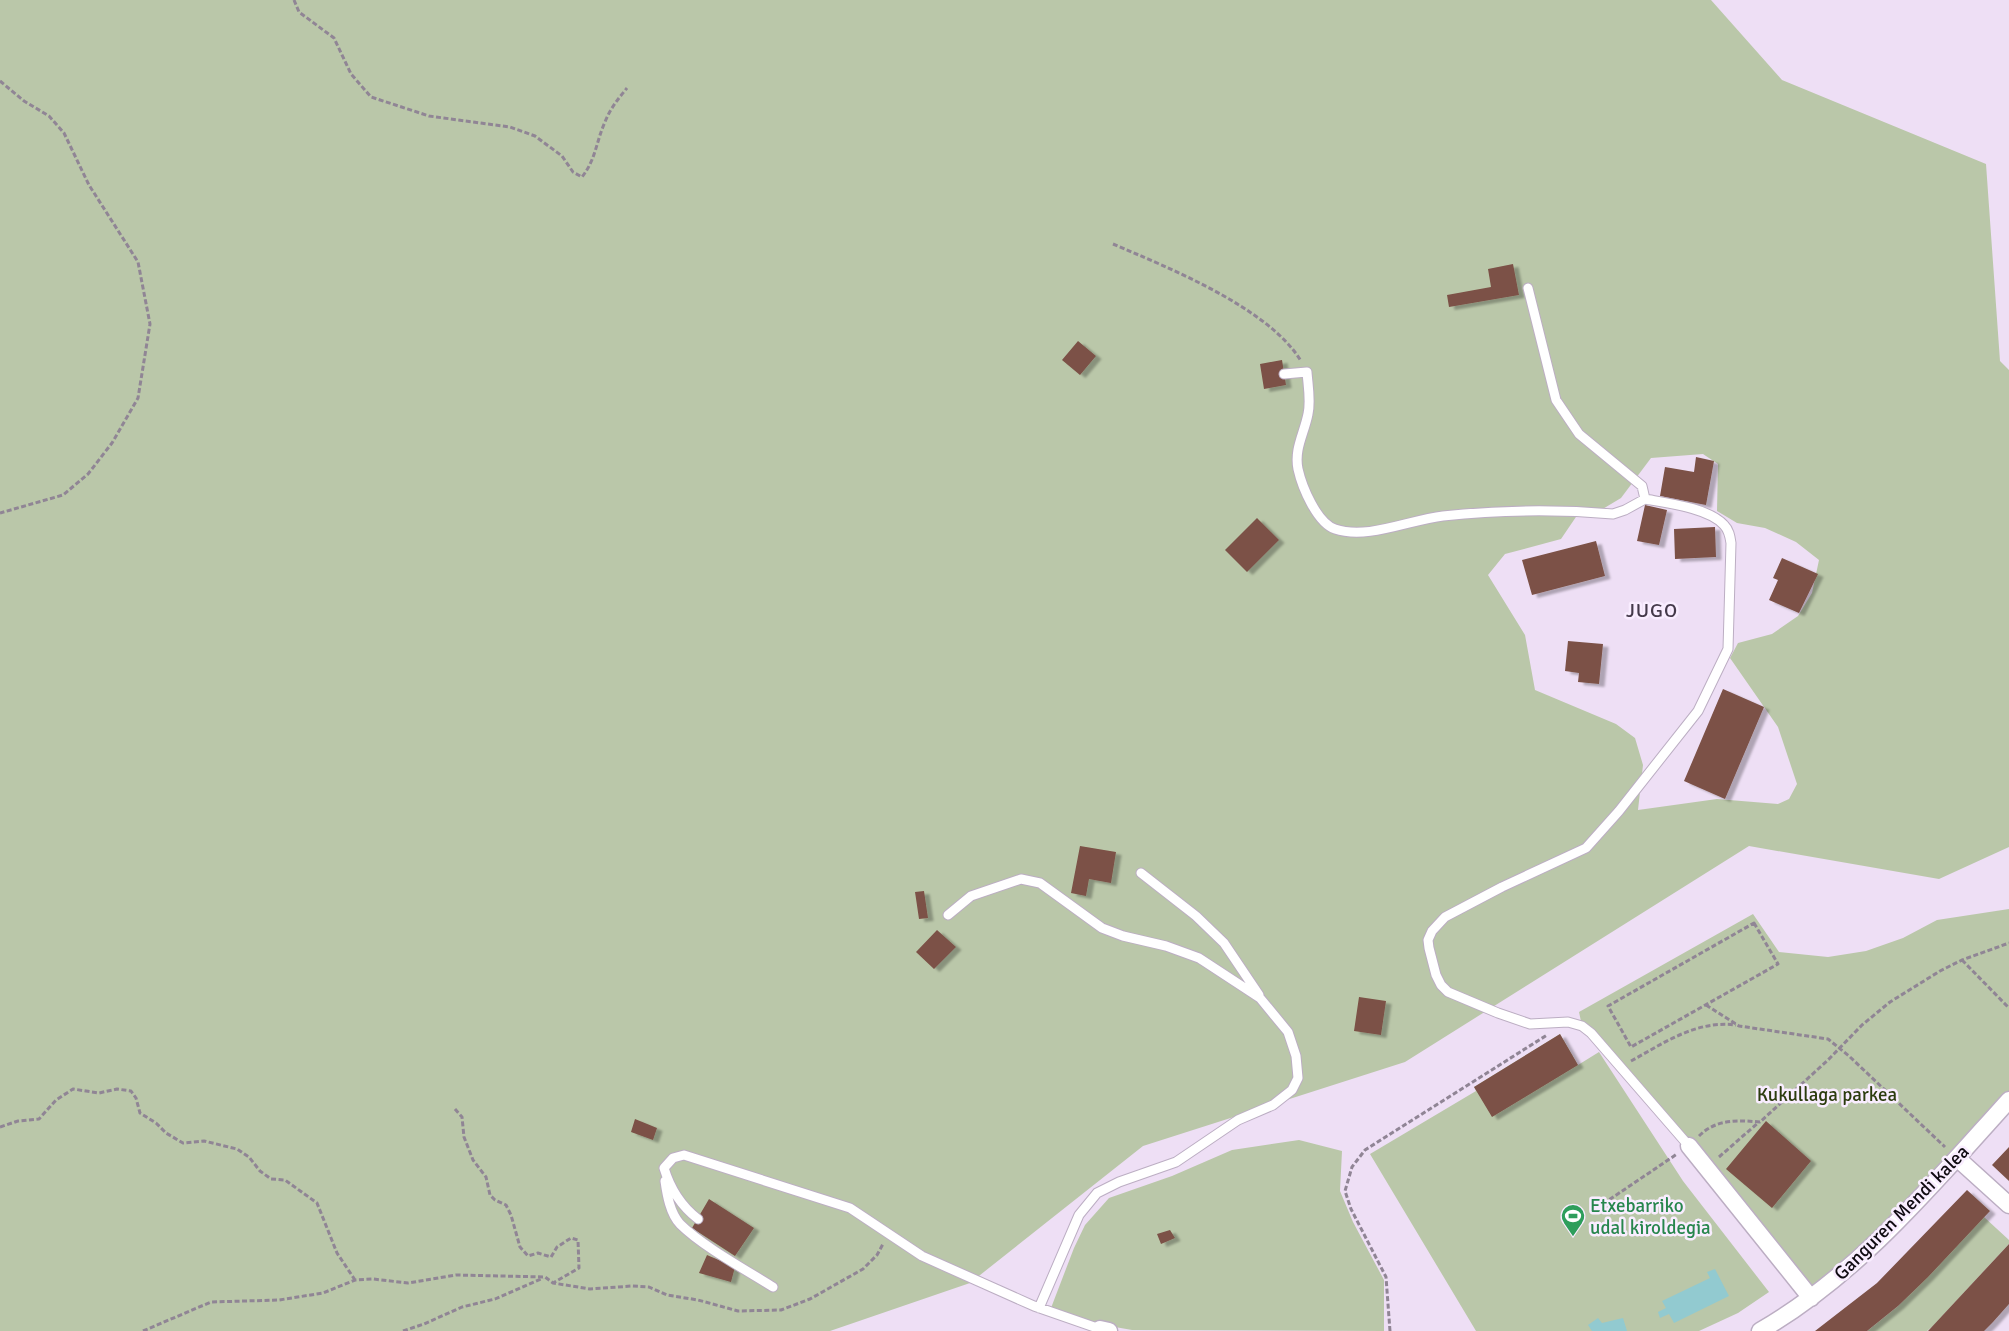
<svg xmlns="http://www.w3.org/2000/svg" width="2009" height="1331" font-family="Signika,sans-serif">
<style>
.green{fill:#bac7a9;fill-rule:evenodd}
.water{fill:#92cad0}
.building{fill:#7b5146;filter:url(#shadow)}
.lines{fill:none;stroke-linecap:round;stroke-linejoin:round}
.lane-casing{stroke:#bcaec3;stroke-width:11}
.street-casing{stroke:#bcaec3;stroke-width:19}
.path{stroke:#908595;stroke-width:3;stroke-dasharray:5 2.5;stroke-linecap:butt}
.lane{stroke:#fff;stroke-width:9}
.street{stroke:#fff;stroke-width:16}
.labels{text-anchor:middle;stroke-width:5;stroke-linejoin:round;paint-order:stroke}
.park-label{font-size:19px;fill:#2c3c0e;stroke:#f9edff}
.leisure-label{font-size:19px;fill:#27864d;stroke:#f9edff;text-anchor:start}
.street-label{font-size:19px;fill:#0f0a11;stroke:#f9edff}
.neighbourhood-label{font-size:20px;letter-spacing:1px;fill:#453a4b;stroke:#f9edff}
</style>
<defs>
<filter id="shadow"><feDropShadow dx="5.5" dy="3" stdDeviation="1" flood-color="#0004"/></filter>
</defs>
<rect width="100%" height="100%" fill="#eedff5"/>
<path class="green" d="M0 0H1711L1782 80 1986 164 2000 361 2009 370V847L1939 879 1749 846 1405 1062 1143 1146 970 1283 830 1331H0ZM1703 454 1718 464 1717 511 1737 523 1765 528 1796 542 1819 560 1812 593 1798 616 1772 634 1738 643 1730 658 1778 727 1797 784 1789 799 1778 804 1717 799 1638 810 1643 765 1635 738 1616 724 1535 690 1525 635 1488 575 1505 554 1561 539 1580 511 1601 510 1621 498 1651 458Z
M2009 909V1100L1811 1298 1582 1026 1579 1012 1753 914 1779 952 1828 957 1866 951 1903 938 1937 920Z
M1560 1034 1578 1065 1599 1052 1683 1181 1769 1292 1738 1313 1699 1331H1476L1370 1154 1476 1091 1474 1087Z
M1299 1140 1342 1151 1340 1191 1353 1222 1384 1280V1331L1132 1330 1098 1324 1051 1308 1074 1248 1085 1225 1109 1198 1172 1176 1232 1150Z
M1984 1217 2009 1240V1244L1933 1326 1927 1331H1867L1898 1306Z"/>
<path class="water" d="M1715 1269 1729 1296 1674 1323 1669 1314 1660 1318 1658 1312 1666 1308 1662 1301 1710 1278 1707 1272Z
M1598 1318 1602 1323 1623 1318 1627 1331H1592L1588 1325Z"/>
<path class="building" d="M1513 264 1519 295 1449 307 1447 295 1491 287 1488 269Z
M1078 341 1096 356 1080 375 1062 360Z
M1282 360 1286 385 1264 389 1260 364Z
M1696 457 1714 461 1706 505 1660 496 1665 467 1694 472Z
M1645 505 1667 510 1659 545 1637 541Z
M1257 518 1279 540 1247 572 1225 550Z
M1715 527 1716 557 1675 559 1674 529Z
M1596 541 1605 576 1532 595 1522 560Z
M1782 558 1818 574 1799 613 1769 600 1778 580 1773 578Z
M1568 641 1603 644 1599 684 1578 682 1579 673 1565 671Z
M1723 689 1764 707 1725 799 1684 781Z
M1080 846 1116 852 1111 883 1089 879 1086 896 1071 893Z
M924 891 928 918 919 919 915 892Z
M937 930 956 947 934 969 916 952Z
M1359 997 1386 1001 1381 1035 1354 1031Z
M1560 1034 1578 1065 1492 1117 1474 1087Z
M635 1119 657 1128 653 1140 631 1132Z
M1766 1121 1811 1161 1772 1208 1726 1169Z
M2009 1147V1181L1992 1165Z
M1967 1190 1990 1211 1928 1277 1898 1306 1867 1331H1815L1877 1283Z
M709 1199 754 1228 735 1256 692 1228Z
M1170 1230 1175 1238 1161 1244 1157 1234Z
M2009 1244V1304L1993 1322 1984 1331H1928Z
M707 1255 735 1267 731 1282 699 1273Z"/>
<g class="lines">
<g class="lane-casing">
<path id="lane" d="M1528 288 1556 400 1579 434 1642 486 1645 499
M1284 374 1307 372C1308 386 1311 401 1308 414 1304 434 1294 449 1298 469 1302 487 1317 523 1335 529 1367 540 1409 520 1443 516 1499 510 1556 509 1613 514L1625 510 1645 499C1667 503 1709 508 1724 525 1729 530 1730 536 1731 543L1728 649 1698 711 1619 811 1586 848 1502 887 1445 917 1432 931 1428 940 1429 948 1436 975 1441 985 1448 992 1498 1013 1530 1024 1568 1022 1582 1026 1591 1033 1689 1146
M1141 873 1196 916 1224 943 1259 995
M948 915 971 896 1021 879 1040 883 1102 928 1123 936 1166 946 1199 958 1260 998 1288 1032 1296 1056 1298 1078 1292 1090 1273 1105 1238 1120 1176 1162 1119 1182 1097 1193 1079 1215 1039 1308
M665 1181C667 1195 670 1213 680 1224 702 1246 746 1270 773 1287
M698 1219C681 1206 670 1188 664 1168L673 1158 684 1155 850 1208 922 1256 1034 1306 1100 1329"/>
</g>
<g class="street-casing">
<path id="street" d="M1689 1146 1811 1298
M1957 1158 2009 1205
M1100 1329 1109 1331
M1760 1331C1859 1274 1933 1184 2009 1100"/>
</g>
<path class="path" d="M294 0 299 12 334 38 351 74 371 97 429 116 510 127 535 136 562 156 573 172 582 177C596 159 596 142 605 122 610 109 618 99 627 88
M0 81 24 101 49 116 64 133 89 185 138 262 150 324 138 398 112 443 88 474 63 495 0 513
M1113 244C1169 268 1269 308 1301 361
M1754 923 1778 964 1631 1047 1608 1006Z
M1962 960 2009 1008
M1706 1005 1739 1026 1828 1039 1849 1056 1945 1147
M1631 1061C1664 1043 1696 1020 1736 1025
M455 1109 462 1117 464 1137 473 1160 486 1177 490 1195 495 1200 506 1205 511 1215 520 1247 528 1256 538 1253 551 1257 557 1247 571 1238 578 1240 579 1268 553 1283
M0 1127 18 1121 39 1119 56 1100 73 1089 99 1093 117 1089 131 1091 136 1098 140 1113 156 1123 166 1133 183 1143 204 1141 237 1149 249 1157 260 1171 271 1179 285 1180 317 1203 337 1253 355 1280
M1699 1136C1716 1119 1737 1120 1760 1122L1828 1060 1862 1025 1890 1002 1940 971 1962 960 2009 943
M1719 1157 1759 1122
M1597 1208 1677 1154
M143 1331 211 1302 279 1300 323 1293 355 1280 373 1279 408 1283 456 1275 545 1277 553 1283 590 1289 632 1286 649 1287 667 1295 698 1300 738 1311 781 1310 810 1299 863 1269 877 1255 883 1244
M403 1331 424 1324 462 1307 495 1299 543 1278
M1390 1331 1386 1277 1351 1209 1345 1191 1352 1167 1365 1150 1547 1035"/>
<use href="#lane" class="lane"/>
<use href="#street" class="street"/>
</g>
<defs>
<g id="stadium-pin" transform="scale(1.25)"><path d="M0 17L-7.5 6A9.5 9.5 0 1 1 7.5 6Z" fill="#2e9e5b" stroke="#f9edff"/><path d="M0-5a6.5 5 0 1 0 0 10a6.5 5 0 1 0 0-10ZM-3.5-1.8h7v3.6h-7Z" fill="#fff"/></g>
</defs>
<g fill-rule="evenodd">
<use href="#stadium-pin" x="1573" y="1216"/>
</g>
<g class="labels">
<g class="park-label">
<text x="1827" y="1101">Kukullaga parkea</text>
</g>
<g class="leisure-label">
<text x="1590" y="1212">Etxebarriko<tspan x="1590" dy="22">udal kiroldegia</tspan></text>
</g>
<g class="street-label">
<text transform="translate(1901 1212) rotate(-45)" y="7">Ganguren Mendi kalea</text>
</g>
<g class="neighbourhood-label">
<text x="1652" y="617">JUGO</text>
</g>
</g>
</svg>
